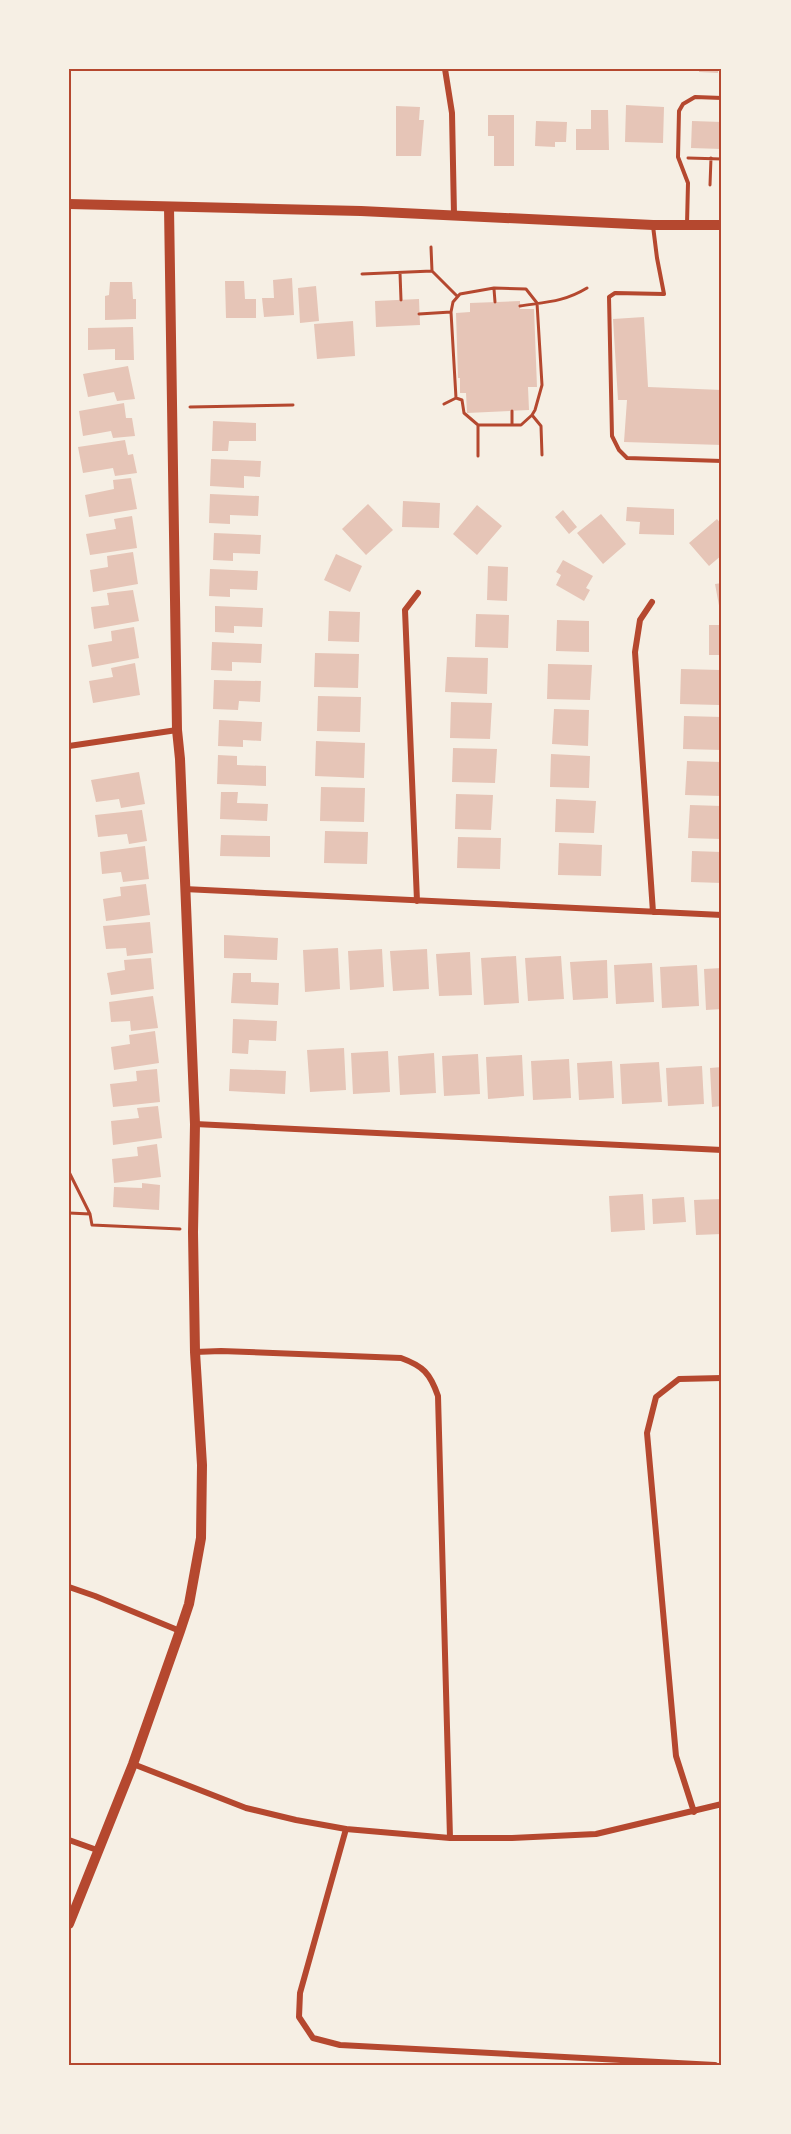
<svg xmlns="http://www.w3.org/2000/svg" width="791" height="2134" font-family="'Sofia Sans Condensed',sans-serif">
<style>
.building{fill:#e6c5b7}
.lines{fill:none;stroke-linecap:round;stroke-linejoin:round}
.path{stroke:#b5482f;stroke-width:3}
.service{stroke:#b5482f;stroke-width:4}
.minor{stroke:#b5482f;stroke-width:6}
.tertiary{stroke:#b5482f;stroke-width:10}
.secondary{stroke:#b5482f;stroke-width:10}
.neatline{fill:none;stroke:#b5482f;stroke-width:2}
</style>
<rect width="100%" height="100%" fill="#f6efe4"/>
<path class="building" d="M699 69H718V73L699 72Z
M626 105 664 107 663 143 625 142Z
M396 106 420 107 419 120H424L421 156H396Z
M591 110H608L609 150H576V129H591Z
M488 115H514V166H494V136H488Z
M536 121 567 122 566 142H555V147L535 146Z
M692 121 722 122V149L691 148Z
M292 278 294 315 264 317 262 298H274L273 280Z
M225 281H244L245 299H256V318H226Z
M110 282H132L133 299H136V319L105 320V296L109 295Z
M316 286 319 321 300 323 298 288Z
M419 299 420 325 376 327 375 301Z
M520 301V309H534L537 387H528L529 410 467 413 466 393H460V378H458L456 313 470 312V303Z
M644 317 648 387 722 390V445L624 442 627 400H618L613 319Z
M353 321 355 356 317 359 314 324Z
M133 327 134 360H115V349L88 350V328Z
M128 366 135 399 117 401 114 392 88 397 83 374Z
M124 403 126 418H132L135 436 113 438 111 431 83 436 79 411Z
M213 421 256 423V441H229L228 451H212Z
M125 440 128 455 133 454 137 473 115 476 113 468 83 473 78 447Z
M211 459 261 461 260 477 244 476V488L210 486Z
M131 478 137 509 89 517 85 495 114 489 113 480Z
M210 494 259 496 258 516 230 515V524L209 523Z
M403 501 440 503 439 528 402 527Z
M368 504 393 530 366 555 342 529Z
M477 505 502 526 477 555 453 534Z
M627 507 674 509V535L639 534 640 522 626 521Z
M563 510 577 527 569 534 555 517Z
M601 514 626 544 603 564 577 533Z
M132 516 137 548 90 555 86 534 116 529 114 519Z
M717 519 722 525V555L709 566 689 543Z
M214 533 261 535 260 554 233 553V561L213 560Z
M133 552 138 584 93 592 90 570 108 567 107 556Z
M336 554 362 566 350 592 324 580Z
M563 560 593 576 586 588 590 590 584 601 556 585 561 575 556 572Z
M488 566 508 567 507 601 487 600Z
M210 569 258 571 257 590 230 589V597L209 596Z
M722 583V610L720 611 715 584Z
M133 590 139 621 94 629 91 607 109 605 107 593Z
M215 606 263 608 262 627 234 626V633L215 632Z
M329 611 360 612 359 642 328 641Z
M476 614 509 615 508 648 475 647Z
M557 620 589 621V652L556 651Z
M709 625H722V655H709Z
M134 627 139 658 92 667 88 645 112 641 111 631Z
M212 642 262 644 261 663 232 662V671L211 670Z
M315 653 359 654 358 688 314 687Z
M447 657 488 658 487 694 445 692Z
M135 663 140 695 93 703 89 681 113 677 111 668Z
M548 664 592 665 590 700 547 699Z
M681 669 720 670 719 705 680 704Z
M214 680 261 681 260 702 239 701 238 710 213 709Z
M318 696 361 697 360 732 317 731Z
M451 702 492 703 490 739 450 738Z
M554 709 589 710 588 746 552 744Z
M684 716 722 717V750L683 749Z
M219 720 262 722 261 741 243 740V747L218 746Z
M316 741 365 743 364 778 315 776Z
M453 748 497 749 495 783 452 782Z
M551 754 590 756 589 788 550 787Z
M218 755 237 756V765L266 766V786L217 784Z
M687 761 722 762V796L685 795Z
M139 772 145 804 121 808 119 799 96 802 91 780Z
M321 787 365 788 364 822 320 821Z
M221 792H238L237 803 268 804 267 821 220 819Z
M456 794 493 795 491 830 455 829Z
M556 799 596 801 594 833 555 832Z
M690 805 722 806V839L688 838Z
M142 810 147 841 129 844 127 834 98 837 95 815Z
M325 831 368 832 367 864 324 863Z
M221 835 270 836V857L220 856Z
M458 837 501 838 500 869 457 868Z
M559 843 602 845 601 876 558 875Z
M145 846 149 879 123 882 121 872 102 874 100 852Z
M692 851 722 852V883L691 882Z
M146 884 150 915 106 921 103 899 121 896 120 887Z
M150 922 153 953 127 956 126 948 106 949 103 926Z
M224 935 278 938 277 960 224 958Z
M338 948 340 989 305 992 303 950Z
M382 949 384 987 350 990 348 951Z
M427 949 429 989 393 991 390 951Z
M470 952 472 995 439 996 436 954Z
M516 956 519 1003 484 1005 481 958Z
M561 956 564 999 528 1001 525 958Z
M151 958 154 989 111 995 107 973 125 970 124 960Z
M607 960 608 998 573 1000 570 962Z
M652 963 654 1002 616 1004 614 965Z
M697 965 699 1006 662 1008 660 967Z
M722 968V1009L706 1010 704 969Z
M233 973H251V982L279 983 278 1005 231 1003Z
M153 996 158 1028 131 1031 130 1021 111 1022 109 1002Z
M233 1019 277 1021 276 1041 249 1040 248 1054 232 1053Z
M155 1031 159 1063 114 1070 111 1047 130 1044 129 1035Z
M344 1048 346 1090 310 1092 307 1050Z
M388 1051 390 1092 353 1094 351 1053Z
M434 1053 436 1093 400 1095 398 1056Z
M478 1054 480 1094 444 1096 442 1056Z
M522 1055 524 1096 488 1099 486 1057Z
M569 1059 571 1098 533 1100 531 1061Z
M612 1061 614 1098 579 1100 577 1063Z
M659 1062 662 1102 622 1104 620 1064Z
M702 1066 704 1104 668 1106 666 1068Z
M722 1067V1106L712 1107 710 1068Z
M157 1069 160 1102 113 1107 110 1084 137 1081 136 1071Z
M230 1069 286 1071 285 1094 229 1091Z
M158 1106 162 1138 113 1145 111 1121 139 1118 137 1108Z
M157 1144 161 1177 114 1183 112 1159 138 1156 137 1147Z
M142 1183 160 1185 159 1210 113 1207 114 1187 142 1188Z
M643 1194 645 1230 611 1232 609 1196Z
M684 1197 686 1222 653 1224 652 1199Z
M722 1199V1234L696 1235 694 1200Z"/>
<g class="lines">
<path class="path" d="M688 158 722 159
M710 185 711 158
M431 247 432 271 457 296
M400 273 401 300
M362 274 432 271
M494 289 495 302
M520 306C546 302 564 302 587 288
M419 314 451 312
M444 404 456 398
M190 407 293 405
M478 425H512V411
M512 425H521L532 415
M478 456V425L464 413 462 400 456 398 451 312 453 302 460 294 494 288 526 289 537 303 542 385 535 410 532 415 541 426 542 455
M69 1172 90 1214 92 1225 180 1229
M69 1213 90 1214"/>
<path class="service" d="M687 224 688 183 678 157 679 111 683 104 695 97 722 98
M653 226 657 258 664 294 615 293 609 297 612 436 619 450 627 458 722 461"/>
<path class="minor" d="M445 69 452 113 454 215
M652 602 640 620 635 652 653 912
M69 746 177 730
M184 889 722 915
M417 901 405 610 418 593
M195 1124 722 1150
M195 1352 221 1351 401 1358C423 1366 430 1373 438 1396L450 1838
M69 1587 95 1596 180 1631
M133 1764 246 1808 296 1820 346 1829 450 1838H512L596 1834 722 1804
M694 1812 676 1756 647 1433 656 1397 679 1379 722 1378
M346 1829 300 1993 299 2017 313 2038 340 2045 715 2065
M69 1840 97 1850"/>
<path class="tertiary" d="M69 1924 133 1764 180 1631 189 1604 201 1538 202 1465 195 1352 193 1232 195 1124 180 759 177 730 169 207"/>
<path class="secondary" d="M69 204 361 211 653 225H722"/>
</g>
<rect width="791" height="2134" fill="none" stroke="#f6efe4" stroke-width="141"/>
<rect x="70" y="70" width="650" height="1994" class="neatline"/>
</svg>
